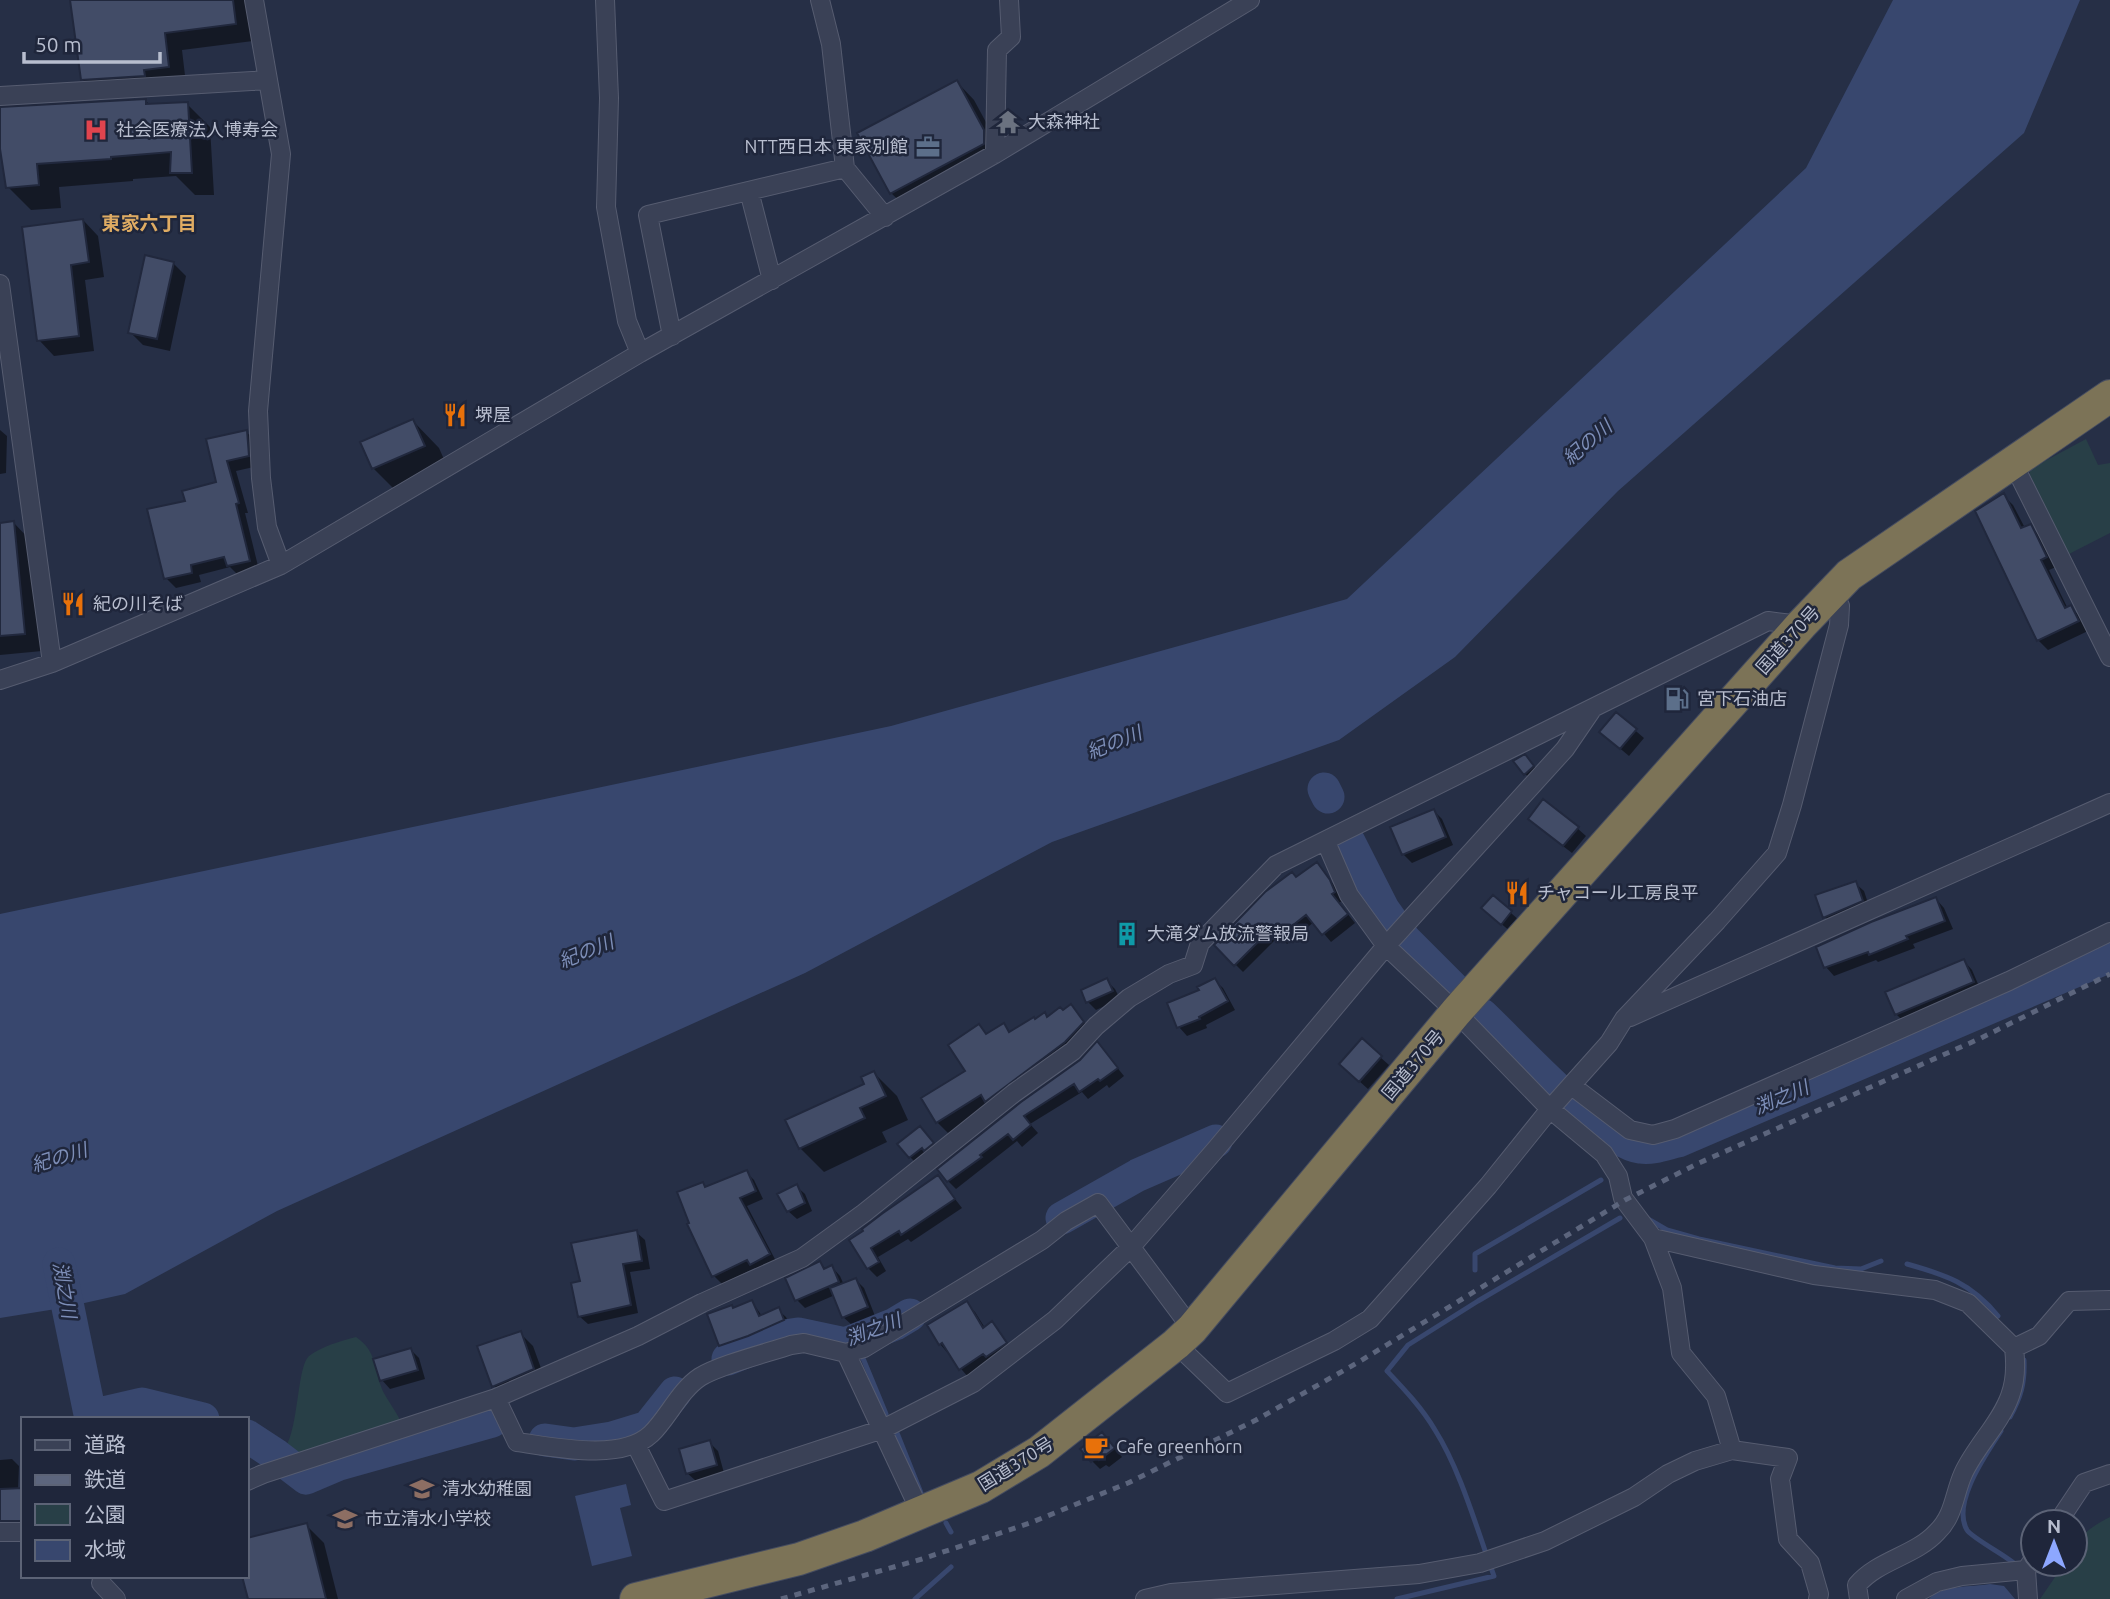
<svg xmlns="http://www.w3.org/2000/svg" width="2110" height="1599" font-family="Ubuntu,'Noto Sans JP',sans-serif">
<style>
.green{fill:#283f47}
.water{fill:#38476e}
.shadow{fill:#0007}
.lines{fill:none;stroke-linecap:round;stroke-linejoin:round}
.stream{stroke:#38476e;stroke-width:5}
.river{stroke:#38476e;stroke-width:33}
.building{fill:#424c67;stroke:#21283d;stroke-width:2}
.street-casing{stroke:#565c70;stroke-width:20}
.highway-casing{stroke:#454c60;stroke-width:34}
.street{stroke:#3a4156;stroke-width:18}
.highway{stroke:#7c7357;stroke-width:32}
.rail{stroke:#5c657d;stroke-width:5;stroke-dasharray:7 7;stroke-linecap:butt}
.labels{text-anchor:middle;stroke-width:5;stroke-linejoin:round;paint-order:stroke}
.poi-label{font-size:18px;fill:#b8becf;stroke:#1f263b;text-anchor:start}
.street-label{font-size:18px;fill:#b8becf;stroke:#1f263b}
.neighbourhood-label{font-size:19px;font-weight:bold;fill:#dfac63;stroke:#1f263b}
.water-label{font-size:19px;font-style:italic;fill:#7d8eb8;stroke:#1f263b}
</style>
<rect width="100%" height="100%" fill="#262f46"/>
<path class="green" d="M2086 439 2098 465 2110 463V533L2069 554 2030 475V469Z
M356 1337C379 1352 373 1373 385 1395 391 1405 397 1413 402 1424L296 1458 285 1448C299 1427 297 1366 309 1356 322 1346 341 1341 356 1337Z
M2110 1517V1599H2040L2064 1564H2075C2075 1537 2087 1529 2110 1517Z"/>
<path class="water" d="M1893 0H2080L2024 133 1618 491 1455 657 1339 740 1052 842 805 973 277 1211 125 1294 62 1308 0 1318V914L891 726 1347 599 1806 168Z
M626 1484 631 1505 620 1508 632 1556 592 1566 575 1496Z
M1990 1584 2004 1586 2015 1599H1929C1940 1585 1973 1587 1990 1584Z"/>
<path class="shadow" d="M72 0H247L253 41 182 50 186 84 100 97 82 79Z
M957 82 974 100 1001 150V161L909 210 891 193Z
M145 100 150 105 187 104 210 127 214 195H195L176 176 133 179V181L59 187 61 208 31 210 8 187 0 138V109Z
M83 220 98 236 104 277 85 280 94 351 54 356 39 340Z
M173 263 186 276 170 351 143 345 130 332Z
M413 421 439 448 450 473 400 495 373 468Z
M0 430 7 436 6 473 0 474Z
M246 432 256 441 258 466 236 471 248 513H245L259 570 238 575 230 567 199 575 201 582 176 588 166 578 187 502 218 484 208 441Z
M2003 495 2013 505 2025 528 2030 526 2040 536 2056 567 2049 570 2068 609 2071 607 2080 617 2088 631 2048 650 2038 640 1977 511Z
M14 523 31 541 42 651 0 655V524Z
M1616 714 1644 738 1629 756 1610 740Z
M1529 760 1537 770 1529 777 1525 774Z
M1434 811 1442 819 1453 845 1412 863 1403 854Z
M1538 827 1577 828 1586 836 1572 853Z
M1317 864 1338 890 1342 901 1339 903 1355 923 1331 942 1314 922 1287 944 1279 936 1243 972 1216 945Z
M1855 883 1864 891 1870 909 1833 926 1825 917 1817 896Z
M1493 897 1520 921 1511 932 1492 916Z
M1936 899 1944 908 1953 929 1913 944 1915 948 1878 962 1876 960 1834 976 1826 967 1818 947Z
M1964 961 1972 970 1981 991 1905 1023 1896 1014Z
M1106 980 1115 989 1120 999 1096 1010 1088 1002Z
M1214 980 1223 988 1235 1010 1206 1025 1207 1028 1187 1036 1179 1027 1201 991Z
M1071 1007 1094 1034 992 1106 948 1133 937 1122 967 1071 979 1027 988 1035 1004 1026 1011 1033 1063 1012Z
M1098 1044 1124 1076 1109 1088 1107 1085 1088 1099 1082 1092 1030 1124 1038 1133 1022 1147 1017 1141 956 1189 948 1181 1081 1062Z
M1380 1057 1389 1065 1368 1089 1349 1072Z
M874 1073 897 1096 908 1120 882 1132 887 1142 824 1172 800 1148 866 1084Z
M928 1137 941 1152 918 1165 910 1157Z
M746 1172 754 1180 763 1199 747 1206 777 1263 759 1272 755 1268 722 1284 714 1276 706 1188Z
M938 1177 962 1208 911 1242 908 1239 878 1257 886 1271 877 1277 868 1268 851 1240Z
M796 1186 805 1194 812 1211 797 1219 788 1211Z
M636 1232 645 1240 650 1269 630 1272 638 1313 588 1324 579 1316 582 1282Z
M820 1263 826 1269 832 1267 840 1276 844 1285 856 1280 864 1288 875 1316 852 1325 843 1317 835 1295 805 1308 797 1300Z
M752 1302 762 1316 778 1310 786 1317 791 1328 728 1353 721 1345 734 1309Z
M967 1304 975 1312 985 1328 992 1323 1014 1351 968 1377 940 1344Z
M520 1333 533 1346 546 1382 507 1399 494 1386 480 1347Z
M411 1350 419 1358 425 1379 390 1389 382 1380Z
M709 1442 718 1451 724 1473 696 1481 687 1473Z
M1110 1442 1122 1457 1109 1467 1106 1465 1100 1469 1092 1461Z
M12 1459 19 1466 18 1490H23V1527L0 1530V1460Z
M306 1525 324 1543 338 1599H250L247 1576V1540Z"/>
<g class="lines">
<path class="stream" d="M1648 1219 1667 1230 1699 1239 1835 1268 1861 1269 1881 1261
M1907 1264C1946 1275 1971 1283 1998 1316
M1475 1270V1254L1601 1180
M862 1356 886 1414
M2010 1417C2021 1397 2025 1383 2024 1360
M2001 1431C1987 1453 1951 1503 1967 1530 1972 1538 2005 1555 2015 1564
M897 1433 921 1493
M946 1523 951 1532
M915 1599 951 1567
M1397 1599 1494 1576C1477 1530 1461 1471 1435 1430 1422 1408 1404 1389 1387 1371L1408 1345 1478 1301 1620 1218"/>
<path class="river" d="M1324 789 1328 797
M1349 842 1383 909 1405 940 1453 988
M1482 1015C1513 1044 1603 1143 1640 1147 1653 1149 1665 1144 1678 1141L2110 956
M1062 1218 1138 1175 1216 1141
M59 1264 91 1419
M728 1359 785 1336 798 1334 845 1344 895 1324 910 1315
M90 1416 142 1404 203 1419
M247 1436 276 1455 306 1478 339 1464 492 1421
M545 1440 574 1444 612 1438 648 1427 675 1393"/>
</g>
<path class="building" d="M70 0H233L236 24 165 33 169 67 144 70 145 76 81 80Z
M957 80 984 130V144L890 194 857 133Z
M146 99V104L188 102 192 173H170L171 152 111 157V159L37 164 39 185 6 188 0 149V107Z
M83 219 89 262 71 265 79 336 37 341 22 227Z
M145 255 174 262 157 339 128 333Z
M413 419 425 446 372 469 360 442Z
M247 430 249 456 227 461 239 503 236 504 250 561 227 566 224 557 191 565 192 573 164 579 147 509 185 501 182 491 216 482 206 439Z
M2004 493 2021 528 2031 524 2047 557 2041 560 2065 608 2071 605 2079 621 2037 641 1975 511Z
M14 521 25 634 0 636V523Z
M1616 712 1637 729 1620 749 1599 732Z
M1525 754 1534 766 1524 775 1513 761Z
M1543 799 1579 827 1563 846 1528 819Z
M1434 809 1446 837 1402 855 1390 827Z
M1317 862 1330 880 1335 892 1332 894 1348 914 1322 935 1306 915 1278 937 1271 929 1234 966 1214 945 1265 892 1292 872 1296 877Z
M1856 881 1863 901 1823 918 1815 895Z
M1493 895 1512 911 1501 925 1481 908Z
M1936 897 1945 921 1906 936 1908 939 1869 955 1868 952 1824 968 1816 947 1871 922Z
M1964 959 1974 982 1895 1015 1885 992Z
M1107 978 1113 991 1086 1003 1081 990Z
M1215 978 1228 1001 1199 1017 1200 1019 1177 1028 1167 1003 1199 990 1197 987Z
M1071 1004 1084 1022 1065 1042 985 1102 981 1095 936 1123 921 1098 965 1071 948 1045 979 1024 986 1034 1004 1023 1009 1032 1034 1017 1035 1019 1045 1012 1047 1017 1060 1007 1063 1010Z
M1362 1038 1382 1056 1359 1082 1339 1064Z
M1097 1041 1118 1068 1100 1081 1098 1079 1079 1092 1074 1084 1024 1116 1031 1125 1013 1140 1008 1134 980 1155 982 1157 947 1182 937 1169 1021 1102 1080 1060Z
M874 1071 886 1096 860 1108 865 1118 799 1149 785 1120 864 1084 861 1077Z
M920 1126 934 1143 924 1151 922 1148 909 1158 897 1144Z
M747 1170 756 1191 740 1198 770 1254 750 1265 747 1260 712 1277 687 1224 689 1223 677 1192 703 1182 705 1187Z
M938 1175 955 1199 901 1235 899 1231 871 1248 879 1262 867 1269 849 1240 863 1231 862 1229 883 1213Z
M797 1184 805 1203 787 1212 777 1194Z
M637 1230 642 1261 623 1264 631 1305 578 1317 571 1283 580 1281 571 1243Z
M820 1261 824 1269 832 1265 839 1282 795 1301 785 1278Z
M856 1278 868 1307 842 1318 830 1288Z
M752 1300 759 1316 779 1307 784 1320 748 1336 719 1346 707 1314 732 1305 733 1308Z
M967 1301 983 1328 992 1321 1007 1343 986 1357 983 1354 959 1370 942 1343 939 1345 927 1325Z
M521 1331 534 1369 492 1387 477 1346Z
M411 1348 418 1370 380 1381 373 1359Z
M1102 1432 1115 1448 1099 1460 1097 1457 1091 1462 1080 1449Z
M710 1440 717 1465 686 1474 679 1449Z
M23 1488V1521H0V1489Z
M307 1523 326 1599H248L242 1576H247V1538Z"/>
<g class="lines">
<g class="street-casing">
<path id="street" d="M254 0 281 154 258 411 261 478 267 527 281 565
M605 0 609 98 606 207 627 321 640 353
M820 0 831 44 845 168
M0 96 267 80
M995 154 997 50 1011 37 1009 0
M749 191 772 280
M0 284 52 663
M672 336 648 215 845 168 885 217
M2012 461 2110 657
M0 680 52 663 281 565 640 353 995 154 1250 0
M1326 842 1349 895 1386 946 1456 1012 1550 1109 1604 1154 1618 1176 1623 1198 1653 1238 1672 1288 1681 1353 1716 1396 1732 1450 1788 1458 1780 1479 1788 1539 1810 1563 1819 1594 1818 1599
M1630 1017 2110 803
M1572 1086 1630 1130 1653 1135 1675 1129 2009 981 2110 932
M1653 1238 1814 1275 1935 1290 1968 1303 2014 1348
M1176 1344 1227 1393 1334 1341 1370 1319 1488 1186 1550 1109 1609 1043 1624 1019 1717 921 1777 853 1792 805 1839 625 1840 606 1828 597
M846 1353 921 1513
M496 1398 517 1442C554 1447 621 1462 651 1434 667 1419 680 1390 700 1377 719 1365 767 1353 791 1345L804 1343 846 1353 864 1348 1042 1240 1066 1221 1098 1203 1192 1329
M636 1445 664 1501 883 1429 973 1383 1055 1320 1130 1248 1216 1149 1386 946 1565 749 1591 711
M247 1481 263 1474 496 1398 638 1336 702 1303 802 1258 864 1213 1014 1093 1073 1051 1096 1026 1129 998 1169 974 1193 965 1200 943 1276 865 1768 621 1801 625
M2058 1522 2084 1483 2110 1474
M0 1532H23
M101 1583 116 1599
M1145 1599 1171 1593 1419 1574 1480 1563 1545 1541 1634 1497 1668 1474 1695 1461 1732 1450
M1859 1599 1857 1585C1878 1560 1915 1556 1937 1532 1954 1516 1954 1494 1963 1474 1975 1447 2000 1424 2010 1396 2016 1380 2016 1364 2014 1348L2039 1336 2069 1301 2110 1300
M1906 1599 1937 1582 1962 1576 2026 1570
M2028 1599 2026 1570 2033 1560"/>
</g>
<g class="highway-casing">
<path id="highway" d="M636 1599 799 1559 865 1536 981 1487 1039 1452 1176 1344 1192 1329 1456 1012 1801 625 1849 575 2110 396"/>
</g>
<use href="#street" class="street"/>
<use href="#highway" class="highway"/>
<path class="rail" d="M781 1599 922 1559 1030 1523 1128 1483 1256 1420 1357 1363 1625 1200 1699 1163 1979 1039 2110 974"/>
</g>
<defs>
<g id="temple-bare" transform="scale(1.89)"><path d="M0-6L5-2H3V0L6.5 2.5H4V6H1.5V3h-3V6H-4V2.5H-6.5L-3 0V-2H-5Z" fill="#6b7280" stroke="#1f263b" stroke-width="2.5" paint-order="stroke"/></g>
<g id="hospital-bare" transform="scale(1.89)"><path d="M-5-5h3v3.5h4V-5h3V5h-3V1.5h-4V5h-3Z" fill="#e0444e" stroke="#1f263b" stroke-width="2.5" paint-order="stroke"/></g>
<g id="office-bare" transform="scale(1.89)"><path d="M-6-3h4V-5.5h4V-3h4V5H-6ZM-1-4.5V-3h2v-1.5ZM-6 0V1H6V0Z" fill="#5c6f8a" stroke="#1f263b" stroke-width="2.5" paint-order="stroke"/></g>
<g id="restaurant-bare" transform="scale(1.89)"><path d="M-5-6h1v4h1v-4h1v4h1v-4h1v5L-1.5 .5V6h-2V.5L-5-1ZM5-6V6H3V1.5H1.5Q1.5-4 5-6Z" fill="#e8710a" stroke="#1f263b" stroke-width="2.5" paint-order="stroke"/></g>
<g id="fuel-bare" transform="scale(1.89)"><path d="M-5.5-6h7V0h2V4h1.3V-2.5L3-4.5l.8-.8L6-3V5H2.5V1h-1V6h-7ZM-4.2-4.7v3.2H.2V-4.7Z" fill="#5c6f8a" stroke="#1f263b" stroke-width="2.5" paint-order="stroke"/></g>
<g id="building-bare" transform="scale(1.89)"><path d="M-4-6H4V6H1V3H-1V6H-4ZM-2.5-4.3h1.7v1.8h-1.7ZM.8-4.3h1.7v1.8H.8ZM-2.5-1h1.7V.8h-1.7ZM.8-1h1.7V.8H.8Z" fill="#0f9aa8" stroke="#1f263b" stroke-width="2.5" paint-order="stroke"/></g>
<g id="cafe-bare" transform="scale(1.89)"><path d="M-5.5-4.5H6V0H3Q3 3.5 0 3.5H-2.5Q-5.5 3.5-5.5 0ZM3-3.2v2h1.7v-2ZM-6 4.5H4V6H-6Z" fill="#e8710a" stroke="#1f263b" stroke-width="2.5" paint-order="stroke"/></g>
<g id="school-bare" transform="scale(1.89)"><path d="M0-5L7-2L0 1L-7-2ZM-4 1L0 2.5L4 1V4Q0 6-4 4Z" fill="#8d6e63" stroke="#1f263b" stroke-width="2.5" paint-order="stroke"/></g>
</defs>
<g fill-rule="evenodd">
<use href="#temple-bare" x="1008" y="122"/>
<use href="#hospital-bare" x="96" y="130"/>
<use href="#office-bare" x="928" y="147"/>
<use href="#restaurant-bare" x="455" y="415"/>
<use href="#restaurant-bare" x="73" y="604"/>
<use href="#fuel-bare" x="1677" y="699"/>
<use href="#restaurant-bare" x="1517" y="893"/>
<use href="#building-bare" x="1127" y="934"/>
<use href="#cafe-bare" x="1096" y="1447"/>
<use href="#school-bare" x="422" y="1489"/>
<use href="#school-bare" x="345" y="1519"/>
</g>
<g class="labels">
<g class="poi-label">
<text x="1028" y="128">大森神社</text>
<text x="116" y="136">社会医療法人博寿会</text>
<text x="908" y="153" text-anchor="end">NTT西日本 東家別館</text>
<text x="475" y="421">堺屋</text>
<text x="93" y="610">紀の川そば</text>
<text x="1697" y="705">宮下石油店</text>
<text x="1537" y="899">チャコール工房良平</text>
<text x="1147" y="940">大滝ダム放流警報局</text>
<text x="1116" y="1453">Cafe greenhorn</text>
<text x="442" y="1495">清水幼稚園</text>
<text x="365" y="1525">市立清水小学校</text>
</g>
<g class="street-label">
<text transform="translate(1788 640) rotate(-48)" y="6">国道370号</text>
<text transform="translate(1413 1065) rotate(-50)" y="6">国道370号</text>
<text transform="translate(1016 1464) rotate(-32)" y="6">国道370号</text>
</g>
<g class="neighbourhood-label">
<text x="149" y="230">東家六丁目</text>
</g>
<g class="water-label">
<text transform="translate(1587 442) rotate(-40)" y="7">紀の川</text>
<text transform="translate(1114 742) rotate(-22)" y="7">紀の川</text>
<text transform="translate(586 951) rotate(-22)" y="7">紀の川</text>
<text transform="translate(1781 1097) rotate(-23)" y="7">渕之川</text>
<text transform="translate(59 1157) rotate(-17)" y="7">紀の川</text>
<text transform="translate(65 1290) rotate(80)" y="7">渕之川</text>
<text transform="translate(873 1329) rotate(-21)" y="7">渕之川</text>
</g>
</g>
<rect x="21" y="1417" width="228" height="161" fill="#1f263b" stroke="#5c6376" stroke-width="2"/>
<rect x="35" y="1440" width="35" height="10" fill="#3a4156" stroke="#5c6376" stroke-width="2"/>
<text x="84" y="1452" font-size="21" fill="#b8becf">道路</text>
<rect x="35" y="1475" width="35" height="10" fill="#5c657d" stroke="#5c6376" stroke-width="2"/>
<text x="84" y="1487" font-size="21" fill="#b8becf">鉄道</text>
<rect x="35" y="1504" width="35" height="21" fill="#283f47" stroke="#5c6376" stroke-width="2"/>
<text x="84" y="1522" font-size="21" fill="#b8becf">公園</text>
<rect x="35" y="1540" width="35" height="21" fill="#38476e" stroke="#5c6376" stroke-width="2"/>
<text x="84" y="1557" font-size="21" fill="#b8becf">水域</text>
<g transform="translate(2054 1543)"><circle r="33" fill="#1f263b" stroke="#5c6376" stroke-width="2"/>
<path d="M0-5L12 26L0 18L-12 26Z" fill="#8da7ff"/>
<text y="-10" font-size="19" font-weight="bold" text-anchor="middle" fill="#b8becf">N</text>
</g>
<path d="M24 52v10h136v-10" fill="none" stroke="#b8becf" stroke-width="3.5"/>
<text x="35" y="52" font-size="21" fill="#b8becf" stroke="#1f263b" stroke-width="5" paint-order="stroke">50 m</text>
</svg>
